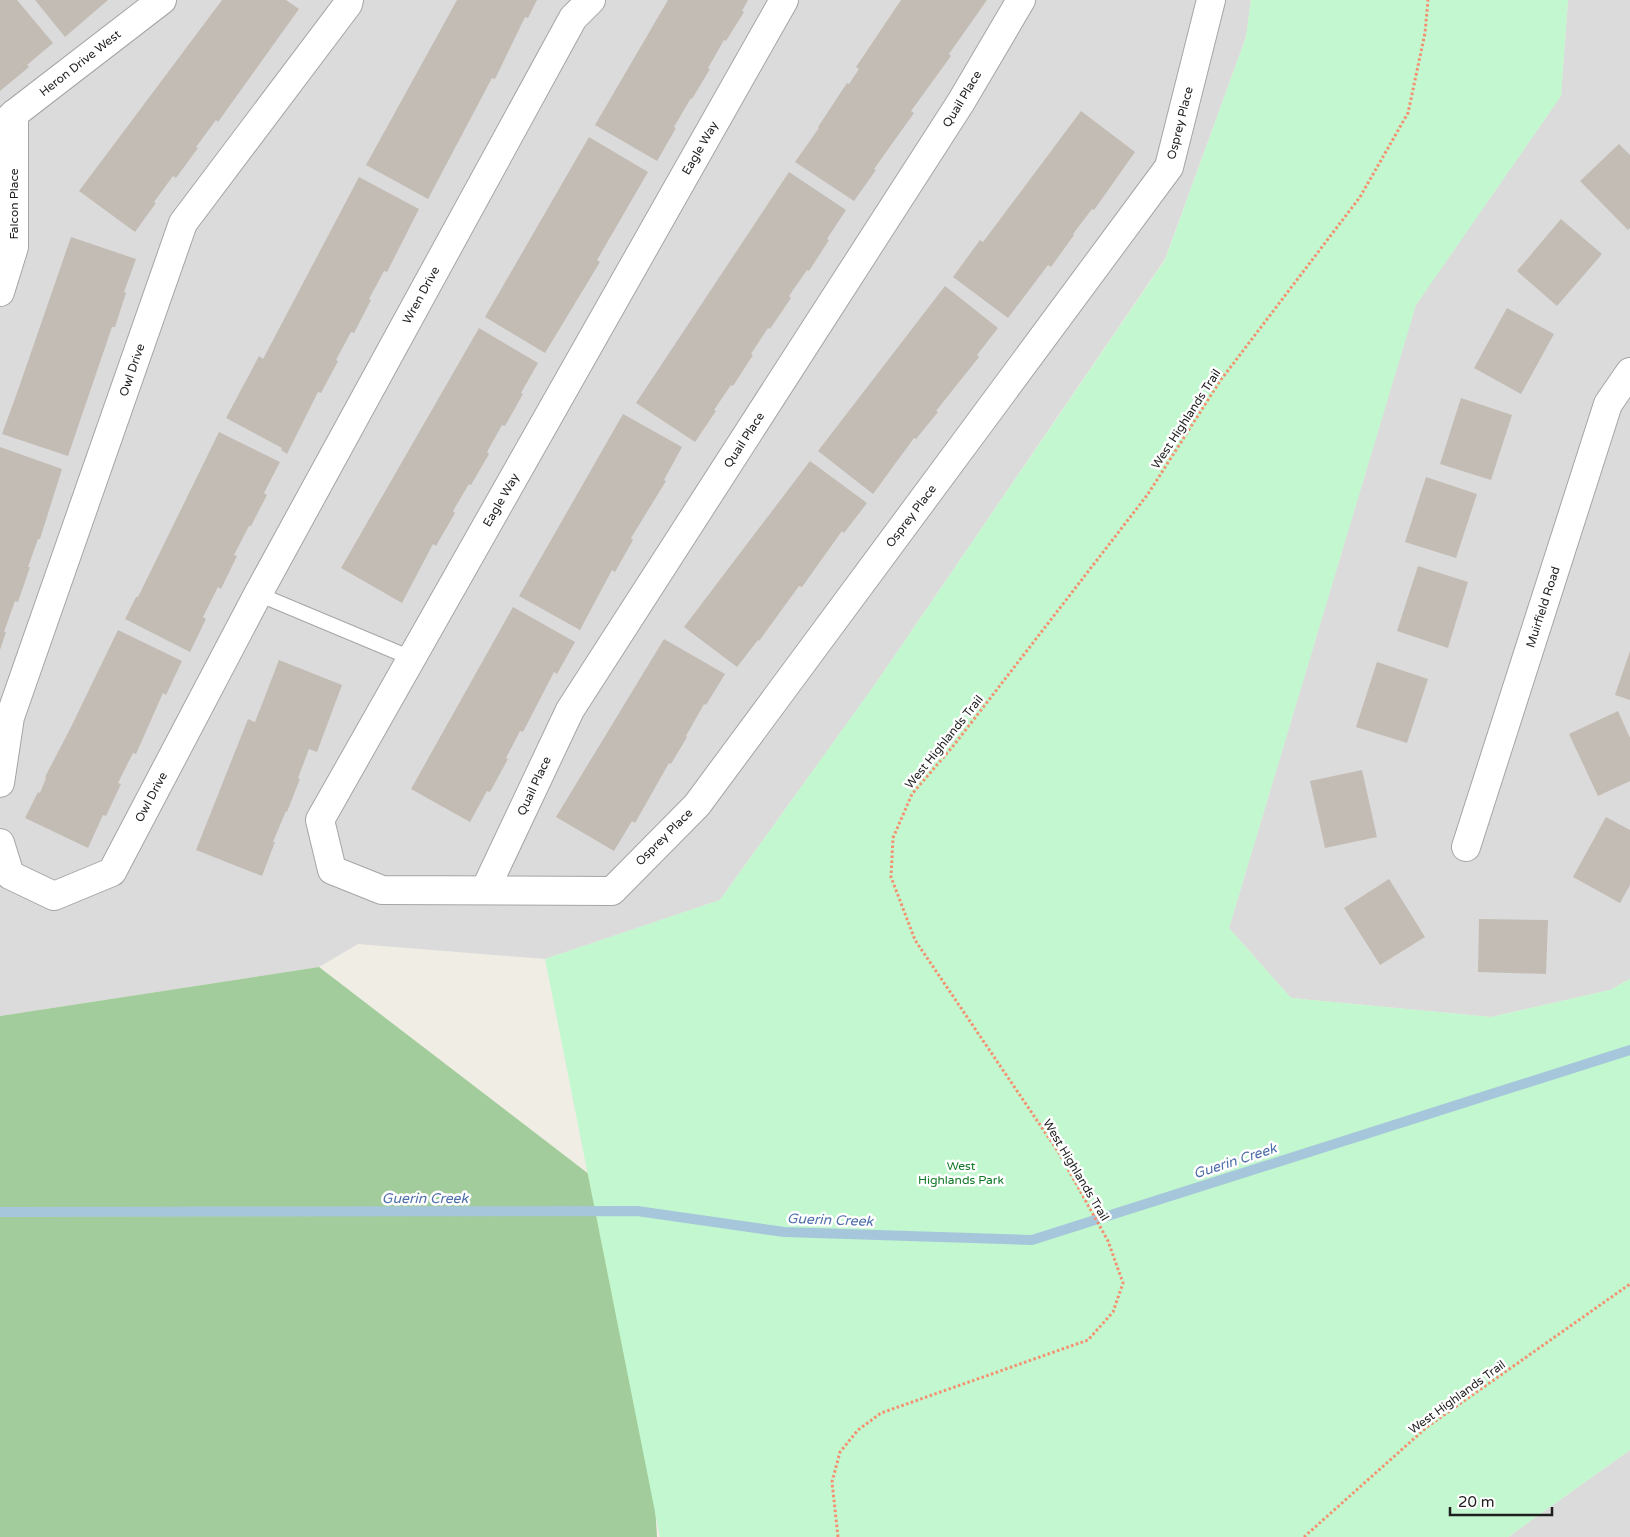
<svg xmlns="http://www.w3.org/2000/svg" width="1630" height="1537" viewBox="0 0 1630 1537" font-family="'Varela Round',sans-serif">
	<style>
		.residential { fill: #dcdbdb }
		.forest { fill: #a2cc9b }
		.park { fill: #c3f7cf }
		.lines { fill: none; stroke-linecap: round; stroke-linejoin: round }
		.stream { stroke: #a6c7db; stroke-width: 10 }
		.building { fill: #c3bcb4 }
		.service-casing { stroke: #a5a5a5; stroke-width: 16 }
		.minor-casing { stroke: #a5a5a5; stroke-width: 30 }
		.path { stroke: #f49070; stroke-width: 3; stroke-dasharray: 2.5 2.5; stroke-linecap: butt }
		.service { stroke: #fff; stroke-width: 14 }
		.minor { stroke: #fff; stroke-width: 28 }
		.labels { text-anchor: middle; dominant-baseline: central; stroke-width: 5; stroke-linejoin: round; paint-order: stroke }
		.street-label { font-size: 12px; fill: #1e1e1e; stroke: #fff }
		.park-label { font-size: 12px; fill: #107827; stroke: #fff }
		.water-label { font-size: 14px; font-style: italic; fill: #4e6faa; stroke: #fff }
	</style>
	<rect width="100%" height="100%" fill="#efede4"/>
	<g class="residential">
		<path d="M0,0H1251L1246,37L1165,259L878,680L720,900L545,959L358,944L319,967L0,1016Z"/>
		<path d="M1568,0H1630V979L1610,990L1491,1017L1291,998L1229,928L1416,304L1561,96Z"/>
		<path d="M1630,1450V1537H1508Z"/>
	</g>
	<path class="forest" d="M319,967L637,1211L657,1537H0V1016Z"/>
	<path class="park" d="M1251,0H1568L1561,96L1416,305L1229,928L1291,998L1491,1017L1610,990L1630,979V1450L1508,1537H660L545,959L720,900L878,680L1165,260L1246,37Z"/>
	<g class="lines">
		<path class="stream" d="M0,1212L637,1211L784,1232L1032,1240L1630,1050"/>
	</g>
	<g class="building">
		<path d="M0,0H17L53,43L27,65L29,67L0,91Z"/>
		<path d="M35,0H108L65,37Z"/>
		<path d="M222,0H286L299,9L218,122L216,120L196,147L198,148L176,178L173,176L154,202L156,203L135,232L79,191Z"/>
		<path d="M457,0H537L528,18L525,17L495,79L492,78L428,199L366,165Z"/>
		<path d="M668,0H748L742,11L744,12L726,41L724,40L708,68L710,69L692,99L691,98L674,127L676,128L657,161L595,125Z"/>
		<path d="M901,0H987L949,54L951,56L911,111L914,113L874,169L876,170L854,201L795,162L819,128L818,127L847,83L849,84L859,69L856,67Z"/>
		<path d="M1081,111L1135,152L1094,210L1092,209L1073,234L1074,235L1051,267L1048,265L1008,318L953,277L980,240L983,242Z"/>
		<path d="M589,137L648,172L597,260L600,262L545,353L485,317Z"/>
		<path d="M1619,144L1630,155V228L1628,230L1580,181Z"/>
		<path d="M789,172L846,210L827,239L829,240L809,271L807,270L789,296L791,298L770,329L768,328L751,354L753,355L733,386L731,385L714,410L716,411L695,442L636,403Z"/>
		<path d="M359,177L419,209L387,272L384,271L369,299L371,300L354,333L351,332L336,360L338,361L321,393L318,392L287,454L281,450L282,448L226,418L259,356L263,359Z"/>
		<path d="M1561,219L1602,254L1557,306L1517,271Z"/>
		<path d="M71,237L136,259L124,292L126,293L115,327H112L68,456L2,434L17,393Z"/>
		<path d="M945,286L998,328L977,355L979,357L936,411L938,412L916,439L914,438L873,494L818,451Z"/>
		<path d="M1507,308L1554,334L1521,394L1474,368Z"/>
		<path d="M479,328L538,363L521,393L523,394L505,426L502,425L487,452L489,454L471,485L469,484L453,511L455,513L436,546L433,544L402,603L341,568Z"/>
		<path d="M1461,398L1512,415L1491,480L1440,464Z"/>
		<path d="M623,414L682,447L664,480L666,481L631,538L633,540L615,572L612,570L580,630L519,596Z"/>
		<path d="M219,432L280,462L264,493L267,495L251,526H249L234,555L237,556L221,589L218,587L203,617L206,619L190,652L125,619L136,597H138Z"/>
		<path d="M0,447L62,469L40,539H38L28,567H30L18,602L15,601L4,632H6L0,650Z"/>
		<path d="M810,461L867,503L844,533L842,531L802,587L799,586L759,641L758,640L737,667L684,627Z"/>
		<path d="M1426,477L1477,494L1456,558L1405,542Z"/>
		<path d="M1418,566L1468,582L1448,648L1397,631Z"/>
		<path d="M513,607L575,642L557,674L554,672L523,732L520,731L506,758L508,759L490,792L487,791L470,822L411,789Z"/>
		<path d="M118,630L182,661L166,695L163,693L136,754L133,753L118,783L121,784L106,816L103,815L88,848L25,818L38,792L40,793L46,778L45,777L70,729Z"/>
		<path d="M664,639L725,674L706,705L704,704L686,736L687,737L671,764L669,763L635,823L632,821L614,851L556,817Z"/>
		<path d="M1630,651V700L1615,695Z"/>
		<path d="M279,660L342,685L317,752L309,749L298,778L300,779L287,812L286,811L273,842H275L262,876L196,850L248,719L255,722Z"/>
		<path d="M1377,662L1428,679L1407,743L1356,727Z"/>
		<path d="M1618,711L1630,738V781L1598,796L1569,734Z"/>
		<path d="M1362,770L1377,837L1325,848L1310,781Z"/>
		<path d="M1606,817L1630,830V885L1620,903L1573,877Z"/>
		<path d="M1389,879L1425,937L1380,965L1344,908Z"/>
		<path d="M1479,919L1548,920L1546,974L1478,972Z"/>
	</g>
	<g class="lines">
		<g class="service-casing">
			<path id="service" d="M258,594L411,658"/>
		</g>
		<g class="minor-casing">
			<g id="minor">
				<path d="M784,0L320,820L332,870L382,890L612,891L697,805L1169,167L1211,0"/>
				<path d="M0,127L14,114L162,0"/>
				<path d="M0,292L14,247V114"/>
				<path d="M0,783L10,717L183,223L348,4L349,0"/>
				<path d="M0,843L10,875L54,896L112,872L258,594L573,18L591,0"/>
				<path d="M1466,847L1608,404L1630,372"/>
				<path d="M485,890L570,710L961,102L1021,0"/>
			</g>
		</g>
		<g class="path">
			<path d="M838,1537L832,1482L840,1452L858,1430L881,1413L1088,1340L1113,1312L1123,1283L1108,1241L1059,1153L915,940L891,877L893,838L912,794L954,745L1148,494L1220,381L1360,197L1408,113L1425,33L1428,0"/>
			<path d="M1304,1537L1427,1427L1630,1284"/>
		</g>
		<use href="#service" class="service"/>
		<use href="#minor" class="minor"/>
	</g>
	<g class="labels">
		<g class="street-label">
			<text transform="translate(80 63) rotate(-38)">Heron Drive West</text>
			<text transform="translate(962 99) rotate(-59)">Quail Place</text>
			<text transform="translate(1180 123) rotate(-76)">Osprey Place</text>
			<text transform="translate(700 148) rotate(-60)">Eagle Way</text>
			<text transform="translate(14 204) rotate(-90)">Falcon Place</text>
			<text transform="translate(421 295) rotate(-61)">Wren Drive</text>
			<text transform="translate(132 370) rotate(-71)">Owl Drive</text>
			<text transform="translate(1186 419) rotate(-57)">West Highlands Trail</text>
			<text transform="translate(744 440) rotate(-57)">Quail Place</text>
			<text transform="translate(501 500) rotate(-60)">Eagle Way</text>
			<text transform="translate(911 516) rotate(-53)">Osprey Place</text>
			<text transform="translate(1543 607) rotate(-72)">Muirfield Road</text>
			<text transform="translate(944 742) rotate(-51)">West Highlands Trail</text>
			<text transform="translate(534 786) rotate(-65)">Quail Place</text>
			<text transform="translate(151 797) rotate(-62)">Owl Drive</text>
			<text transform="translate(664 837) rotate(-45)">Osprey Place</text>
			<text transform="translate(1076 1170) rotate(59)">West Highlands Trail</text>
			<text transform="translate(1457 1397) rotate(-36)">West Highlands Trail</text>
		</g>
		<g class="park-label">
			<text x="961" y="1166">West<tspan x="961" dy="14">Highlands Park</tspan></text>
		</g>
		<g class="water-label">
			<text transform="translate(1235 1161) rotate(-18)">Guerin Creek</text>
			<text x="425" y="1198">Guerin Creek</text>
			<text transform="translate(830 1220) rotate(2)">Guerin Creek</text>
		</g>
	</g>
	<path d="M1450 1507v8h102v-8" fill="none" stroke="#1e1e1e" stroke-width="2.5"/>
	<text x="1458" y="1507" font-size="15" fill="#1e1e1e" stroke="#ffffff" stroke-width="4" paint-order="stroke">20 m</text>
</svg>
